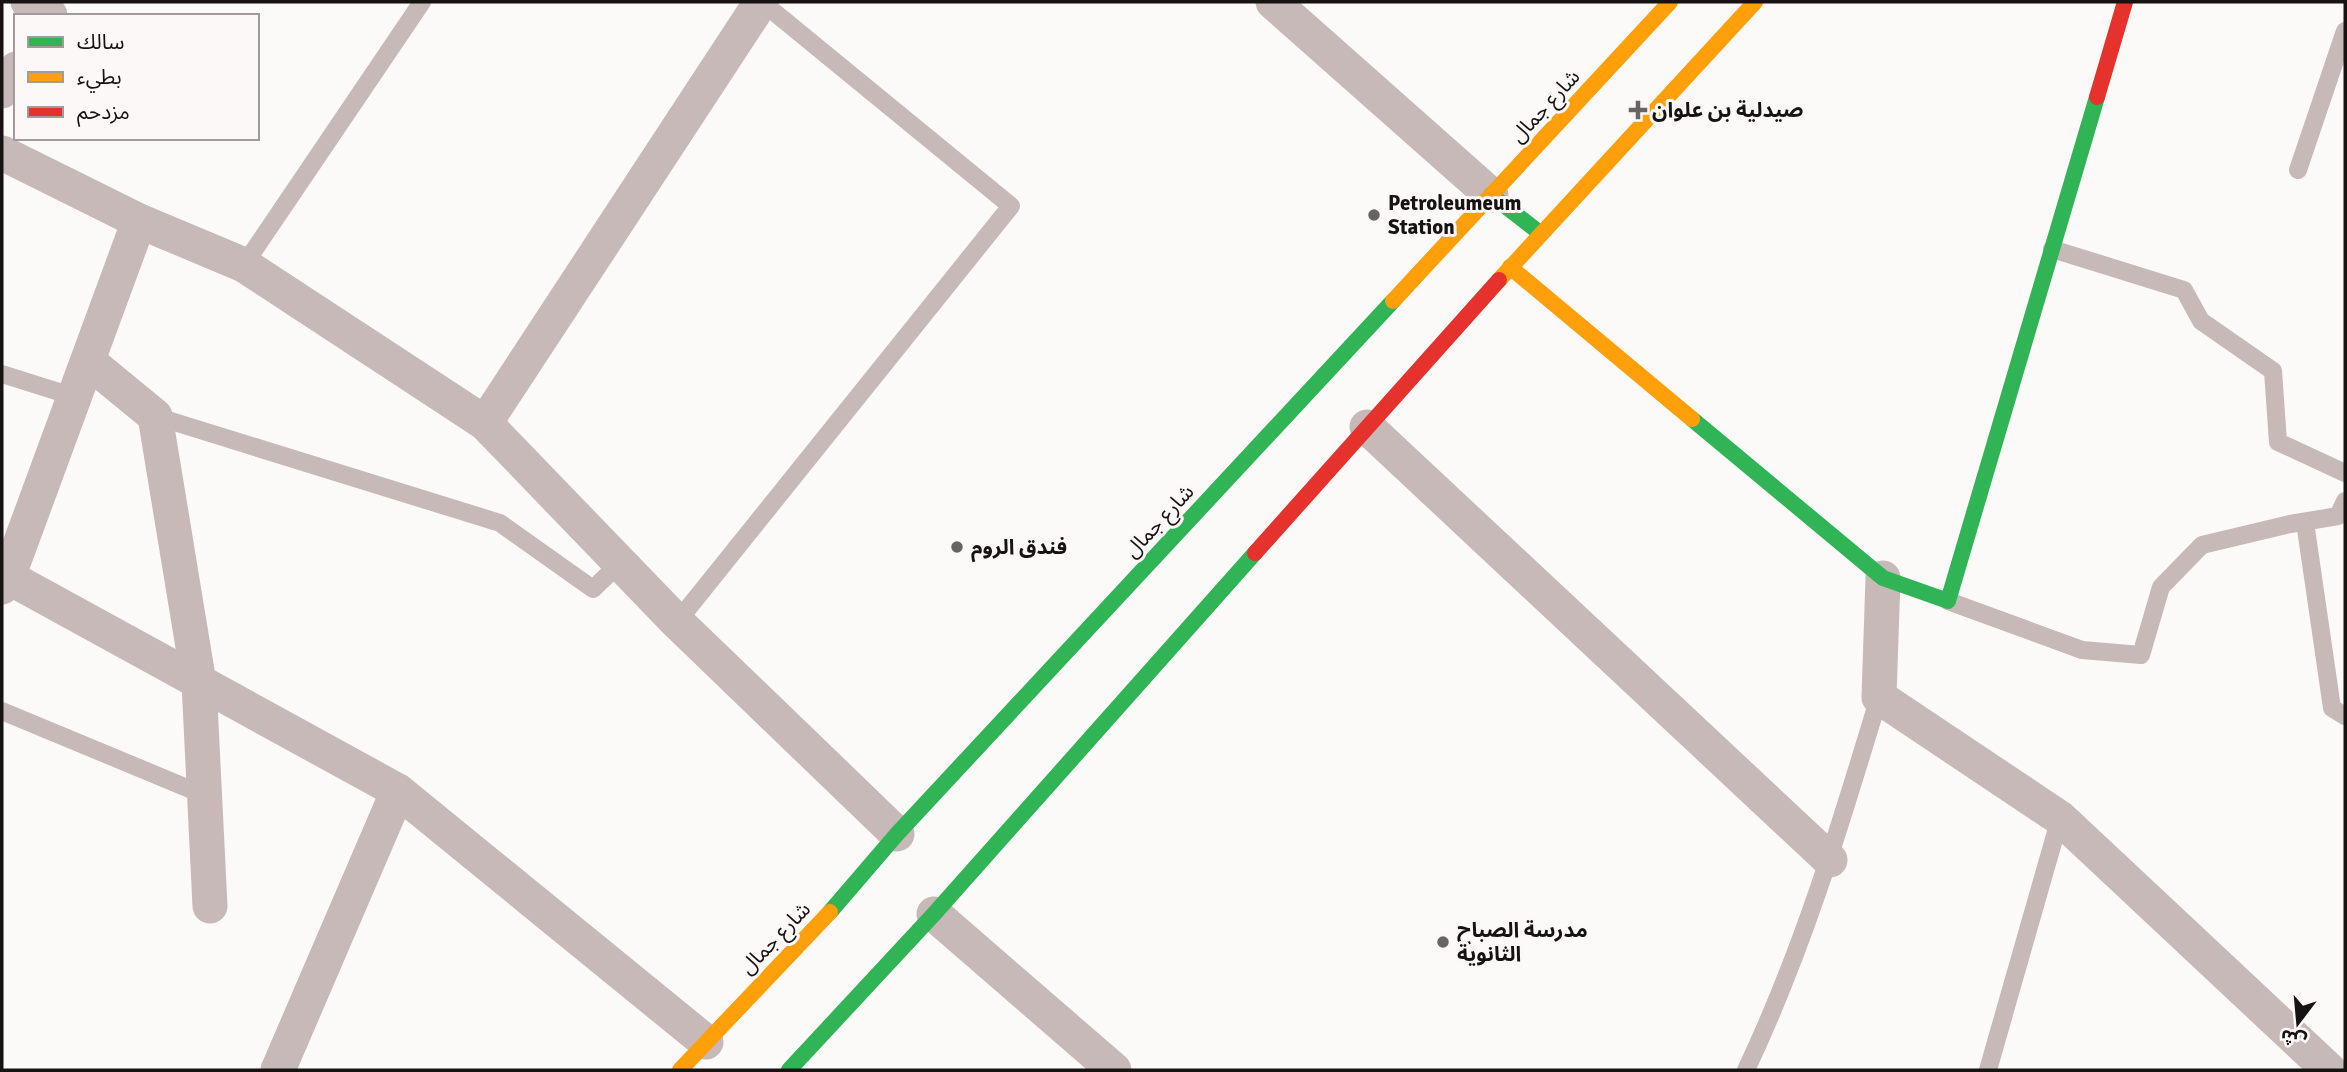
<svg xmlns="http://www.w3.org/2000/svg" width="2347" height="1072" viewBox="0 0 2347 1072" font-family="Signika,'Noto Sans Arabic',sans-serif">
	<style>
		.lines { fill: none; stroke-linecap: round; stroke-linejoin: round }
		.lane { stroke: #c6b9b8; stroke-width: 18 }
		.street { stroke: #c6b9b8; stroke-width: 35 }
		.fast { stroke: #30b455; stroke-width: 16 }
		.slow { stroke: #ff9f0a; stroke-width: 16 }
		.jam { stroke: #e5322d; stroke-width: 16 }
		.poi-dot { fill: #676464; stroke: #fdf8f8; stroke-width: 2.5 }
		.labels { text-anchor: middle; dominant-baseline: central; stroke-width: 6; stroke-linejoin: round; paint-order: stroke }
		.street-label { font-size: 21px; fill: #171313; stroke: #fdf8f8 }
		.poi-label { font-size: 21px; font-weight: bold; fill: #171313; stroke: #fdf8f8; text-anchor: start }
	</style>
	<rect width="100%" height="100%" fill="#fcf9f9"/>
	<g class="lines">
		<g class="lane">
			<path d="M2298,170L2345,31"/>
			<path d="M2052,249L2184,290L2201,321L2273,371L2278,442L2345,473"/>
			<path d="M244,265L422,2"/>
			<path d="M2,374L75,397"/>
			<path d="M155,416L500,523L593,589L620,563"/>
			<path d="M2305,522L2332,708L2345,716"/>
			<path d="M1948,601L2082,650L2141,655L2161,587L2202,545L2290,524L2338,516L2345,501"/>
			<path d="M677,622L1011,206L762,2"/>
			<path d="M2,711L204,795"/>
			<path d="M1746,1070C1803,950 1841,823 1879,697"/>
			<path d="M1988,1070L2060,818"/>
		</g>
		<g class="street">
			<path d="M28,2L50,15L40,2"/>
			<path d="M1273,2L1491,195"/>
			<path d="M2,91L16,69"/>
			<path d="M2,153L139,221L244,265L485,423L677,622L897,834"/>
			<path d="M88,361L155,416L199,683L210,906"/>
			<path d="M485,423L761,2"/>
			<path d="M1367,427L1830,860"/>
			<path d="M8,577L398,791L706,1042"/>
			<path d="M1883,578L1879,697L2060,818L2329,1070"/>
			<path d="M2,587L8,577L139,221"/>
			<path d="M934,914L1114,1070"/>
			<path d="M278,1070L398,791"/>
		</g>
		<g class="fast">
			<path d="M1491,195L1540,233"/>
			<path d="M1692,419L1883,578L1948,601L2097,97"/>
			<path d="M830,912L897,834L1393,301"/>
			<path d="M789,1070L934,914L1255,553"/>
		</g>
		<g class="slow">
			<path d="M1510,267L1692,419"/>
			<path d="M1499,280L1755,2"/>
			<path d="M1393,301L1670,2"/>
			<path d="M680,1070L830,912"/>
		</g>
		<g class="jam">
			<path d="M2097,97L2125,2"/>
			<path d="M1255,553L1499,280"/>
		</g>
	</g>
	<g class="poi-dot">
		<path d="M1634.5 99.5h7v7h7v7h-7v7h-7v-7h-7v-7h7z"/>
		<circle cx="1374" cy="215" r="7"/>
		<circle cx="957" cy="547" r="7"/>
		<circle cx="1443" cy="942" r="7"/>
	</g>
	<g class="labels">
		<g class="street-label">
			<text transform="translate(1545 106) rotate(-47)">شارع جمال</text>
			<text transform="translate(1159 521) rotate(-47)">شارع جمال</text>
			<text transform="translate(775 938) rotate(-46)">شارع جمال</text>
		</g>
		<g class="poi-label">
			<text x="1652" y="110">صيدلية بن علوان</text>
			<text x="1388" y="203">Petroleumeum<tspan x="1388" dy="24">Station</tspan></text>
			<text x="971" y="547">فندق الروم</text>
			<text x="1457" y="930">مدرسة الصباح<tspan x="1457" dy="24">الثانوية</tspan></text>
		</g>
	</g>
	<rect width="2347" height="1072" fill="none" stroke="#171313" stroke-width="7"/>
	<rect x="14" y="14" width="245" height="126" fill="#fdf8f8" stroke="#a19c9c" stroke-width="2"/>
	<rect x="28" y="37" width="35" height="10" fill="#30b455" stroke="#a19c9c" stroke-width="2"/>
	<text x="77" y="49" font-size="21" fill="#171313">سالك</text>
	<rect x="28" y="72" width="35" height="10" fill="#ff9f0a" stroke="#a19c9c" stroke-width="2"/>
	<text x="77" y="84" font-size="21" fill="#171313">بطيء</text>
	<rect x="28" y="107" width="35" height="10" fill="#e5322d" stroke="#a19c9c" stroke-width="2"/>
	<text x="77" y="119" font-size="21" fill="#171313">مزدحم</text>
	<g transform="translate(2298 1023) rotate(196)" stroke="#fdf8f8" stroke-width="5" paint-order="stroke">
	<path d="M0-5L12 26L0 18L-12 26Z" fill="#171313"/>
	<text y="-10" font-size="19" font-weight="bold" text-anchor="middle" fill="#171313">ش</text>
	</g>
</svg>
